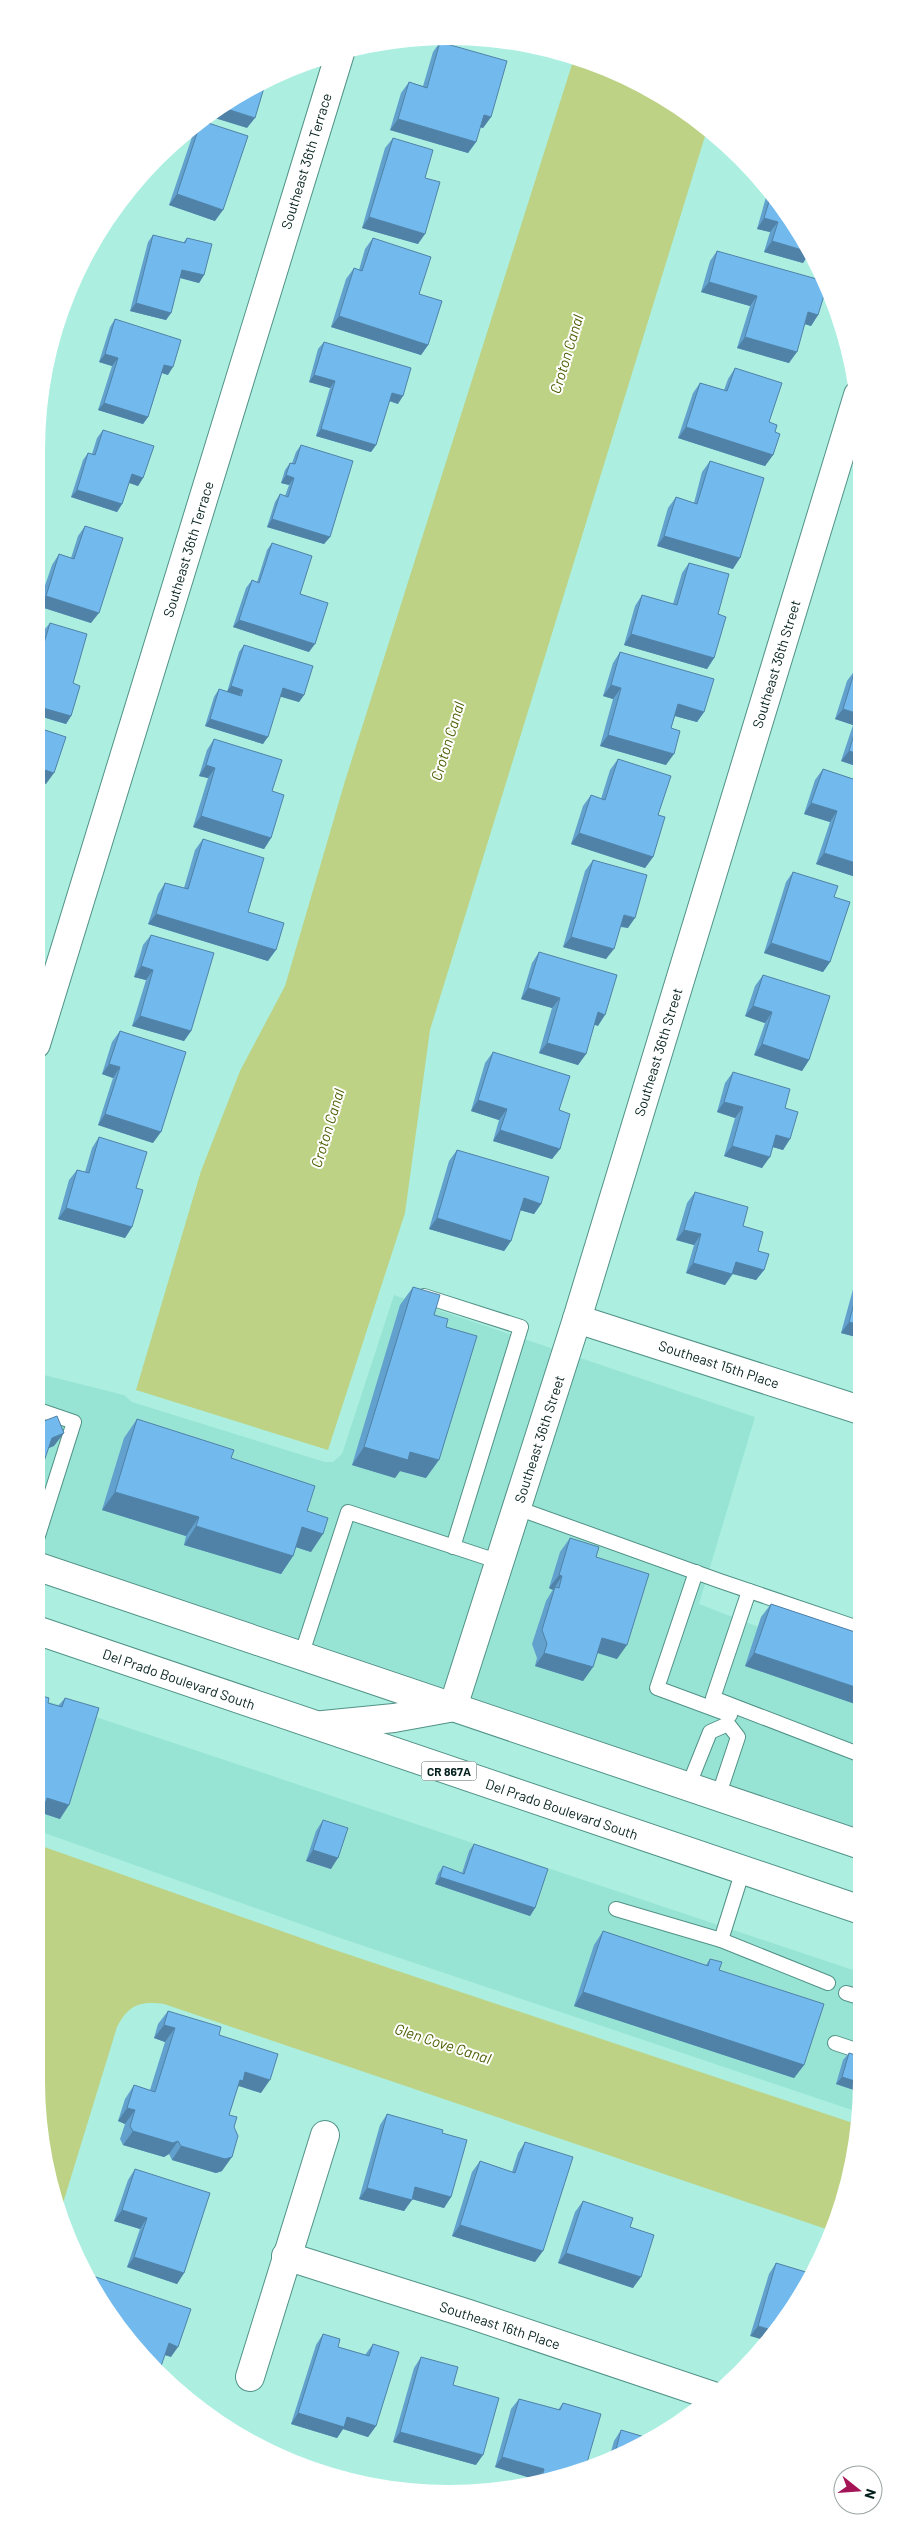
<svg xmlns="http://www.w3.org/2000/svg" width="898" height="2530" viewBox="0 0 898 2530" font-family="Barlow,sans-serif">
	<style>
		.built { fill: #97e4d5 }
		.water { fill: #bdd284 }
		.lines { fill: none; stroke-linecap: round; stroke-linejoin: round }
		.lane-casing { stroke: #519287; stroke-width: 16 }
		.street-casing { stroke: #519287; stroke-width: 30 }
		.primary-casing { stroke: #519287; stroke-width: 30 }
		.lane { stroke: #fff; stroke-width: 14 }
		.street { stroke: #fff; stroke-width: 28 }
		.primary { stroke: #fff; stroke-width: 28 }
		.wall { fill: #62a0cd }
		.shaded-wall { fill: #5082a7 }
		.building { fill: #72baee; stroke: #5082a7 }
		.labels { text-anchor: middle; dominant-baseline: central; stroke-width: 4; stroke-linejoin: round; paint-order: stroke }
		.shield { fill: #fff; stroke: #506461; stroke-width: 1 }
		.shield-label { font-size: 12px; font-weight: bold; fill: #05211d }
		.street-label { font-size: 14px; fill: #05211d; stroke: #fff }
		.water-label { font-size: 15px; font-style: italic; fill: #4f6005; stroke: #fff }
	</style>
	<rect width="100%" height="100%" fill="#acefe1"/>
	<g class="built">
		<path d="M394,1295L755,1417L699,1604L861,1666V1829L36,1550V1373L124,1395L132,1402L325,1462H333L342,1454Z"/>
		<path d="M36,1697L862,1973V2081L858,2112L337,1937L36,1830Z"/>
	</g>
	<g class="water">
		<path d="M574,58L656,92L706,133L430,1030L405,1213L328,1450L136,1390L201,1171L240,1071L285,986L345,781Z"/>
		<path d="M36,1844L332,1949L856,2124L848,2188L829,2230L164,2004C139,2001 129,2005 117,2027L60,2213L44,2161L36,2081Z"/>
	</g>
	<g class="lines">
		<g class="lane-casing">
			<g id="lane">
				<path d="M424,1296L521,1327L453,1547"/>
				<path d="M36,1409L74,1422L36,1542"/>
				<path d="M517,1508L720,1581L861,1629"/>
				<path d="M696,1572L657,1688L730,1715"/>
				<path d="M749,1591L713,1698L861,1755"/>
				<path d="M301,1656L348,1512L500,1562"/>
				<path d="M688,1787L710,1732L728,1724L738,1737L718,1797"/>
				<path d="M616,1909L721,1940L743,1870"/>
				<path d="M721,1940L828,1983"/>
				<path d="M846,1993L862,1998"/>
				<path d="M835,2043L862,2052"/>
			</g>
		</g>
		<g class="street-casing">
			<g id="street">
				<path d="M36,1044L340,53"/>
				<path d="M577,1319L860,1410"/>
				<path d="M453,1707L577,1319L858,395"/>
				<path d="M286,2256L469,2314L713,2396"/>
				<path d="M250,2377L325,2135"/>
			</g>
		</g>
		<g class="primary-casing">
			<g id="primary">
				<path d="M36,1566L861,1845"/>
				<path d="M36,1630L861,1910"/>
				<path d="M323,1725L394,1718L449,1708"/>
			</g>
		</g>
		<use href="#lane" class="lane"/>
		<use href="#street" class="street"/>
		<use href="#primary" class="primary"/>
	</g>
	<g class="wall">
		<path d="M440,42L491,117L483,128L480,127L476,142L468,153L390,130L401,93L409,82L423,86L433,52Z"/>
		<path d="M201,121L215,221L169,205L194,131Z"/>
		<path d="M393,138L425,178L418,244L362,228L385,148Z"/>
		<path d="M768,190L810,252L803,263L764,252L770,232L757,229Z"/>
		<path d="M153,235L183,243L187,238L204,275L199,283L180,278L171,313L166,320L130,311L148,242Z"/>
		<path d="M373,238L419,294L428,345L421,355L331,327L346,279L354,268L359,270L365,249Z"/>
		<path d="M717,251L818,315L811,326L805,324L789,363L737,348L750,306L701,292L710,261Z"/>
		<path d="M115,319L168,375L162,373L148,417L143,424L98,410L112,366L99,362L110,327Z"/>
		<path d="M324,342L398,404L389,401L376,445L371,452L316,436L330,388L309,382L318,349Z"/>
		<path d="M735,368L769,422L775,432L773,455L765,466L678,438L693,393L700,383L724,390L728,379Z"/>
		<path d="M103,430L143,478L138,486L129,482L122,504L117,512L71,497L83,460L88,453L92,454L97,438Z"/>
		<path d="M301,445L330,537L324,544L267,527L275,502L280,494L285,496L289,485L281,483L285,470L290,463H292L296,452Z"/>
		<path d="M710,461L733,569L657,546L668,508L676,497L694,503L702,472Z"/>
		<path d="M85,526L91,623L38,606L52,565L59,554L71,558L78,536Z"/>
		<path d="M272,543L309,652L233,627L246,588L252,580L257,582L267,550Z"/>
		<path d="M689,563L714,658L707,669L624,645L635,606L642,595L673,604L682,573Z"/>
		<path d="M50,623L73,683L71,716L66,724L36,715V659L44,630Z"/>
		<path d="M244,645L304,695L299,702L280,696L263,744L205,726L214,697L219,689L227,692L239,652Z"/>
		<path d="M620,652L704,712L697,722L675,716L671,728L666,765L600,746L613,699L603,696L613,663Z"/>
		<path d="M855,670L859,671V767L841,761L853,725L835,719L847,681Z"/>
		<path d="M214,739L272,791L271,838L264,849L193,827L208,778L199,776L207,750Z"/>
		<path d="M618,759L658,815L653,857L645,868L571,844L583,806L591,795L601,799L610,770Z"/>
		<path d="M823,769L859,781V878L816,864L830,822L804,814L815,780Z"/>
		<path d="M203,839L248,912L268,961L148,924L158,894L165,883L184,888L195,850Z"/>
		<path d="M593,860L628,928L620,927L606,959L563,947L585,871Z"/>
		<path d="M793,872L834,897L830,962L823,972L764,953L786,882Z"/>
		<path d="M151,935L191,1031L184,1041L132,1026L146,980L134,977L143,945Z"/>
		<path d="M539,952L598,1026L594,1024L586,1054L578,1065L539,1053L552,1008L521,999L532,963Z"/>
		<path d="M763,975L809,1060L802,1071L754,1055L765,1023L745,1016L755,986Z"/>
		<path d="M120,1031L153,1143L98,1125L113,1078L102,1074L112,1042Z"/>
		<path d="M493,1052L560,1149L552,1159L493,1141L499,1120L471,1111L485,1063Z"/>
		<path d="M733,1072L785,1108L790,1139L783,1150L773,1147L762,1168L724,1156L735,1118L717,1112L725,1083Z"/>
		<path d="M99,1137L136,1188L132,1227L125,1238L58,1219L69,1180L77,1170L85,1172L92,1148Z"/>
		<path d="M457,1150L541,1204L534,1214L520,1210L511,1241L504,1251L429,1229L449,1161Z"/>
		<path d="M695,1192L743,1226L758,1251L764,1270L756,1280L733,1274L725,1285L686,1273L694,1245L676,1240L687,1203Z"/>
		<path d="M860,1264V1338L841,1333Z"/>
		<path d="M413,1287L434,1315L446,1327L426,1478L400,1471L395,1478L352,1465L400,1305Z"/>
		<path d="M137,1419L231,1458L307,1511L311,1552L296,1547L293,1556L281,1574L184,1545L186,1536L102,1510L124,1438Z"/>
		<path d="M570,1538L596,1557L617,1659L597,1653L593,1667L583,1681L535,1666L537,1658L532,1644L546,1601L552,1591L553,1590L549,1588L560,1552Z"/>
		<path d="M771,1604L861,1634V1706L745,1666L761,1617Z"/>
		<path d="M36,1694L48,1703L58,1706L65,1698L60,1819L42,1813L36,1821Z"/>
		<path d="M323,1820L331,1869L306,1861L316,1831Z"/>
		<path d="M474,1844L535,1908L530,1916L435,1884L438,1874L443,1866L462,1873L469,1851Z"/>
		<path d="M603,1931L706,1965L710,1959L804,2065L794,2078L574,2006L594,1945Z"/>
		<path d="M168,2011L219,2035L261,2093L239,2086L237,2088L229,2115L222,2171L216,2173L172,2160L169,2154L164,2157L123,2145L120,2139L125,2124L118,2121L125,2099L134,2085L150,2090L165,2042L154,2038L158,2024Z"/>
		<path d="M849,2053L862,2081L860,2092L836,2084L843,2060Z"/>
		<path d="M387,2114L442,2133L451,2197L444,2208L412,2199L404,2211L359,2199L380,2125Z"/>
		<path d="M525,2142L535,2262L452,2236L472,2172L480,2161L512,2172L518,2153Z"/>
		<path d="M135,2169L184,2273L177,2284L127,2267L140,2229L114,2221L128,2180Z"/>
		<path d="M583,2201L630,2227L633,2288L558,2263L575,2212Z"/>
		<path d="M776,2263L809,2273L750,2336L769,2274Z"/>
		<path d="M323,2334L338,2347L365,2355L373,2344L376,2426L368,2437L343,2429L337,2438L291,2424L316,2345Z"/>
		<path d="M421,2357L453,2385L476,2465L393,2442L414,2368Z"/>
		<path d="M519,2399L558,2410L563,2403L556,2480L536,2483L537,2480L495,2467L511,2409Z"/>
		<path d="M621,2430L648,2438L610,2455L614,2441Z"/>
	</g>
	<g class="shaded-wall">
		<path d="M475,37L470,44L449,38Z"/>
		<path d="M221,107L255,118L247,128L208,116Z"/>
		<path d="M484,115L491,117L483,128L477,126Z"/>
		<path d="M398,119L476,142L468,153L390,130Z"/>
		<path d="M177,194L223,210L215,221L169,205Z"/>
		<path d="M369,217L425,234L418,244L362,228Z"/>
		<path d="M764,218L778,222L770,232L757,229Z"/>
		<path d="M772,241L809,252H810L803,263L764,252Z"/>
		<path d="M182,270L204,275L199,283L177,277Z"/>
		<path d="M709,282L757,296L750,306L701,292Z"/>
		<path d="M136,303L171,313L166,320L130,311Z"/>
		<path d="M808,312L818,315L811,326L801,323Z"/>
		<path d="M339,316L428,345L421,355L331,327Z"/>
		<path d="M745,337L797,352L789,363L737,348Z"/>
		<path d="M105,354L118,358L112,366L99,362Z"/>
		<path d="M164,365L173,367L168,375L159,372Z"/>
		<path d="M314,375L335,381L330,388L309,382Z"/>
		<path d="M392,393L403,396L398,404L387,400Z"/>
		<path d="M104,403L148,417L143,424L98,410Z"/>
		<path d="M686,427L773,455L765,466L678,438Z"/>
		<path d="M321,429L376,445L371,452L316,436Z"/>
		<path d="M132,474L143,478L138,486L126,482Z"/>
		<path d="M286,475L294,478L289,485L281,483Z"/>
		<path d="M77,490L122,504L117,512L71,497Z"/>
		<path d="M272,519L330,537L324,544L267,527Z"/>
		<path d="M664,536L740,558L733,569L657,546Z"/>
		<path d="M46,596L99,613L91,623L38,606Z"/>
		<path d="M239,620L315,644L309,652L233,627Z"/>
		<path d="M631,634L714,658L707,669L624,645Z"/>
		<path d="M611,685L621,688L613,699L603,696Z"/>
		<path d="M231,686L243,690L238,697L226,693Z"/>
		<path d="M283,688L304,695L299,702L278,696Z"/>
		<path d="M678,704L704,712L697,722L671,715Z"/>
		<path d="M36,706L71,716L66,724L36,715Z"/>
		<path d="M843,709L859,714V716L853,725L835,719Z"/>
		<path d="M210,719L268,737L263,744L205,726Z"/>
		<path d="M608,735L674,754L666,765L600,746Z"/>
		<path d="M849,751L859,754V767L841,761Z"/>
		<path d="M206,765L215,768L208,778L199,776Z"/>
		<path d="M42,769L54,773L46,784L36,781Z"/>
		<path d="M811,803L837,811L830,822L804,814Z"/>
		<path d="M201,816L271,838L264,849L193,827Z"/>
		<path d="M579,833L653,857L645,868L571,844Z"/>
		<path d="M824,853L859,864V878L816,864Z"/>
		<path d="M156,914L276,950L268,961L148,924Z"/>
		<path d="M624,915L635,918L628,928L616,925Z"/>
		<path d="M571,937L614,949L606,959L563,947Z"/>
		<path d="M771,943L830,962L823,972L764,953Z"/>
		<path d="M141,966L153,970L146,980L134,977Z"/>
		<path d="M528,988L560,998L552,1008L521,999Z"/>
		<path d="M753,1006L772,1012L765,1023L745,1016Z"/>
		<path d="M598,1012L605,1015L598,1026L590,1023Z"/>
		<path d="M140,1016L191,1031L184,1041L132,1026Z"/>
		<path d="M547,1043L586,1054L578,1065L539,1053Z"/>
		<path d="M762,1044L809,1060L802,1071L754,1055Z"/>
		<path d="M109,1064L120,1067L113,1078L102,1074Z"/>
		<path d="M478,1100L507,1109L499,1120L471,1111Z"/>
		<path d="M724,1102L743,1107L735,1118L717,1112Z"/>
		<path d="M105,1114L161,1132L153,1143L98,1125Z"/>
		<path d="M500,1130L560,1149L552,1159L493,1141Z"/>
		<path d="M776,1135L790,1139L783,1150L769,1146Z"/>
		<path d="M732,1146L770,1157L762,1168L724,1156Z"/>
		<path d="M524,1198L541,1204L534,1214L516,1209Z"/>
		<path d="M66,1208L132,1227L125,1238L58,1219Z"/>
		<path d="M437,1218L511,1241L504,1251L429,1229Z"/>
		<path d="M684,1230L701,1234L694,1245L676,1240Z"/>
		<path d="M736,1262L764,1270L756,1280L729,1273Z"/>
		<path d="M693,1263L732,1274L725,1285L686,1273Z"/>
		<path d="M849,1322L860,1325V1338L841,1333Z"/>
		<path d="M64,1433L54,1446L42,1451L52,1438Z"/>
		<path d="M364,1447L410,1452L439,1460L426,1478L400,1471L395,1478L352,1465Z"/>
		<path d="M36,1472L40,1473L36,1479Z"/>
		<path d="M115,1492L199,1517L186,1536L102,1510Z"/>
		<path d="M196,1526L293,1556L281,1574L184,1545Z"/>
		<path d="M302,1527L323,1534L311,1552L289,1545Z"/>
		<path d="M559,1575L562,1576L553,1590L549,1588Z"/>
		<path d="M602,1638L627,1645L617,1659L592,1651Z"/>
		<path d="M544,1653L593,1667L583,1681L535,1666Z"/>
		<path d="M754,1653L861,1689V1706L745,1666Z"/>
		<path d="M47,1798L69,1805L60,1819L42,1813L36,1821V1808Z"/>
		<path d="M313,1850L338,1858L331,1869L306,1861Z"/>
		<path d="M440,1877L535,1908L530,1916L435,1884Z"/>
		<path d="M583,1992L804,2065L794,2078L574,2006Z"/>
		<path d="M164,2025L175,2028L165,2042L154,2038Z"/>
		<path d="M245,2072L270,2080L261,2093L239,2086L233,2094H230Z"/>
		<path d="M842,2077L861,2083L860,2092L836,2084Z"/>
		<path d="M127,2108L135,2110L125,2124L118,2121Z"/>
		<path d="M133,2131L178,2141L169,2154L164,2157L123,2145Z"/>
		<path d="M181,2146L232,2157L222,2171L216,2173L172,2160Z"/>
		<path d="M415,2187L451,2197L444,2208L408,2198Z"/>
		<path d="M367,2188L412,2200L404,2211L359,2199Z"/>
		<path d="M122,2210L147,2218L140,2229L114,2221Z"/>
		<path d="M460,2225L543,2251L535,2262L452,2236Z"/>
		<path d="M566,2253L641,2277L633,2288L558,2263Z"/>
		<path d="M134,2257L184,2273L177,2284L127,2267Z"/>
		<path d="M758,2326L775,2331L767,2341L750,2336Z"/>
		<path d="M169,2343L178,2347L171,2357L161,2354Z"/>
		<path d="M298,2413L347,2417L376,2426L368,2437L343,2429L337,2438L291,2424Z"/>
		<path d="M400,2432L483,2455L476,2465L393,2442Z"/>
		<path d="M502,2457L544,2469L537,2480L495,2467Z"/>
	</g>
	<g class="building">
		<path d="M440,42L507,61L491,117L484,115L476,142L398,119L409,82L427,88Z"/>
		<path d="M266,81L255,118L221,107L242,92Z"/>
		<path d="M201,121H202L248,136L223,210L177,194Z"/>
		<path d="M393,138L433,150L425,178L440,182L425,234L369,217Z"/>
		<path d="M771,195L809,252L772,241L778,222L764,218Z"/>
		<path d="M153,235L185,243L187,238L212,244L204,275L182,270L171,313L136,303Z"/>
		<path d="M373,238L431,257L419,294L442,301L428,345L339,316L354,268L362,271Z"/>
		<path d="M717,251L824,281L826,289L818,315L808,312L797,352L745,337L757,296L709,282Z"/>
		<path d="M115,319L181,340L173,367L164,365L148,417L104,403L118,358L105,354Z"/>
		<path d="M324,342L411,368L403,396L392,393L376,445L321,429L335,381L314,375Z"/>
		<path d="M735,368L782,383L769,422L777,425L775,432L780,434L773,455L686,427L700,383L727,391Z"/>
		<path d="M103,430L154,446L143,478L132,474L122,504L77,490L88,453L95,455Z"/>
		<path d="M301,445L353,461L330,537L272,519L280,494L288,497L294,478L286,475L290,463L295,464Z"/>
		<path d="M710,461L764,478L740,558L664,536L676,497L697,504Z"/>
		<path d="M85,526L123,538L99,613L46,596L59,554L74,559Z"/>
		<path d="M272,543L312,556L300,594L328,603L315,644L239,620L252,580L259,583Z"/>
		<path d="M689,563L729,574L718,614L726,617L714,658L631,634L642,595L677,605Z"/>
		<path d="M50,623L87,634L73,683L80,686L71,716L36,706V670Z"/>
		<path d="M244,645L313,666L304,695L283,688L268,737L210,719L219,689L241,696L243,690L231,686Z"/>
		<path d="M620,652L714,679L704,712L678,704L671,728L680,731L674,754L608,735L621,688L611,685Z"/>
		<path d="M855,670L859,671V714L843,709Z"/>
		<path d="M859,718V754L849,751Z"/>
		<path d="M36,727L66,737L54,773L42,769L36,786Z"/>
		<path d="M214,739L282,760L272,791L284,795L271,838L201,816L215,768L206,765Z"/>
		<path d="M618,759L671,776L658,815L665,817L653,857L579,833L591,795L605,800Z"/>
		<path d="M823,769L859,781V864L824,853L837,811L811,803Z"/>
		<path d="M203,839L264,858L248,912L284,923L276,950L156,914L165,883L188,889Z"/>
		<path d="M593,860L647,875L635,918L624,915L614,949L571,937Z"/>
		<path d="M793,872L838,886L834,897L850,902L830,962L771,943Z"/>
		<path d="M151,935L214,953L191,1031L140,1016L153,970L141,966Z"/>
		<path d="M539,952L617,975L605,1015L598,1012L586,1054L547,1043L560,998L528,988Z"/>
		<path d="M763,975L830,996L809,1060L762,1044L772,1012L753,1006Z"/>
		<path d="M120,1031L186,1052L161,1132L105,1114L120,1067L109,1064Z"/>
		<path d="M493,1052L570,1076L559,1110L570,1114L560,1149L500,1130L507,1109L478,1100Z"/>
		<path d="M733,1072L790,1089L785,1108L798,1112L790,1139L776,1135L770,1157L732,1146L743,1107L724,1102Z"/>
		<path d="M99,1137L147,1152L136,1188L143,1190L132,1227L66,1208L77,1170L89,1173Z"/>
		<path d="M457,1150L549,1177L541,1204L524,1198L511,1241L437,1218Z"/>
		<path d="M695,1192L748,1207L743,1226L763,1232L758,1251L769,1254L764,1270L736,1262L732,1274L693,1263L701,1234L684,1230Z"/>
		<path d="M860,1280V1325L849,1322Z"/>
		<path d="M413,1287L440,1295L434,1315L448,1319L446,1327L477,1336L439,1460L410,1452L408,1460L364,1447Z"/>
		<path d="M57,1416L64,1433L52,1438L40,1473L36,1472V1419L44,1421Z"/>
		<path d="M137,1419L234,1450L231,1458L315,1486L307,1511L328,1518L323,1534L302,1527L293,1556L196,1526L199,1517L115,1492Z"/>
		<path d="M570,1538L599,1547L596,1557L649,1574L627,1645L602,1638L593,1667L544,1653L547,1644L542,1630L555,1587L559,1588L562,1576L559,1575Z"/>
		<path d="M771,1604L861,1634V1689L754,1653Z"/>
		<path d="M36,1694L49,1698L48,1703L62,1707L65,1698L99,1708L69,1805L47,1798L43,1810L36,1808Z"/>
		<path d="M323,1820L348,1828L338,1858L313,1850Z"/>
		<path d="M474,1844L548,1869L535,1908L440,1877L443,1866L464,1874Z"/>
		<path d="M603,1931L708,1966L710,1959L722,1962L719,1970L824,2004L804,2065L583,1992Z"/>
		<path d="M168,2011L221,2027L219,2035L278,2054L270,2080L245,2072L243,2081L240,2080L229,2115L237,2117L234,2127L238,2136L232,2157L225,2159L181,2146L178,2141L173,2143L133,2131L130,2126L135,2110L127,2108L134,2085L155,2092L175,2028L164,2025Z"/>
		<path d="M849,2053L862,2057L861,2083L842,2077Z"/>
		<path d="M387,2114L443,2130L442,2133L467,2140L451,2197L415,2187L412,2200L367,2188Z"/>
		<path d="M525,2142L573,2157L543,2251L460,2225L480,2161L515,2173Z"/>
		<path d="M135,2169L210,2193L184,2273L134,2257L147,2218L122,2210Z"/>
		<path d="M583,2201L633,2218L630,2227L654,2235L641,2277L566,2253Z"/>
		<path d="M776,2263L809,2273L792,2311L775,2331L758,2326Z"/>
		<path d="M90,2275L191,2309L178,2347L169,2343L159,2372L139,2353Z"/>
		<path d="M323,2334L340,2339L338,2347L369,2356L373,2344L399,2352L376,2426L347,2417L344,2427L298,2413Z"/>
		<path d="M421,2357L458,2367L453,2385L499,2398L483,2455L400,2432Z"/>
		<path d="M519,2399L560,2410L563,2403L601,2414L586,2466L556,2480L541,2482L544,2469L502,2457Z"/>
		<path d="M621,2430L648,2438L615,2453Z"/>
	</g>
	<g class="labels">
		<rect class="shield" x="421.5" y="1761.5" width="55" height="19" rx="4"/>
		<g class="shield-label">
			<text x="449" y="1771">CR 867A</text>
		</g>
		<g class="street-label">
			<text transform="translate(306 161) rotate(-73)">Southeast 36th Terrace</text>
			<text transform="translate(188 549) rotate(-73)">Southeast 36th Terrace</text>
			<text transform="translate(776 664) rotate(-73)">Southeast 36th Street</text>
			<text transform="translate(658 1052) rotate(-73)">Southeast 36th Street</text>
			<text transform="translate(719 1364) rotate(18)">Southeast 15th Place</text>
			<text transform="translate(539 1439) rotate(-72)">Southeast 36th Street</text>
			<text transform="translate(179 1679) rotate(19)">Del Prado Boulevard South</text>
			<text transform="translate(562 1809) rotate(19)">Del Prado Boulevard South</text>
			<text transform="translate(500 2325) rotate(18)">Southeast 16th Place</text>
		</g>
		<g class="water-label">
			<text transform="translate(566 354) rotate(-73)">Croton Canal</text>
			<text transform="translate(447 741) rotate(-73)">Croton Canal</text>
			<text transform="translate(327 1128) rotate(-73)">Croton Canal</text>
			<text transform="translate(443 2043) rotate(18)">Glen Cove Canal</text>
		</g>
	</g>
	<path d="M0 0H898V2530H0ZM449 45H449A404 404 0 0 1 853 449V2081A404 404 0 0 1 449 2485H449A404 404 0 0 1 45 2081V449A404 404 0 0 1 449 45Z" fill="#fff" fill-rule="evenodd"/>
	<g transform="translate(858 2490) rotate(107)"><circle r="24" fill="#ffffff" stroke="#9ba6a5"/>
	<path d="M0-4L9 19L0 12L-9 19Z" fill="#a41456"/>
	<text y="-8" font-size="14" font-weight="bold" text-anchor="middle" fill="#05211d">N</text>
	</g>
</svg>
